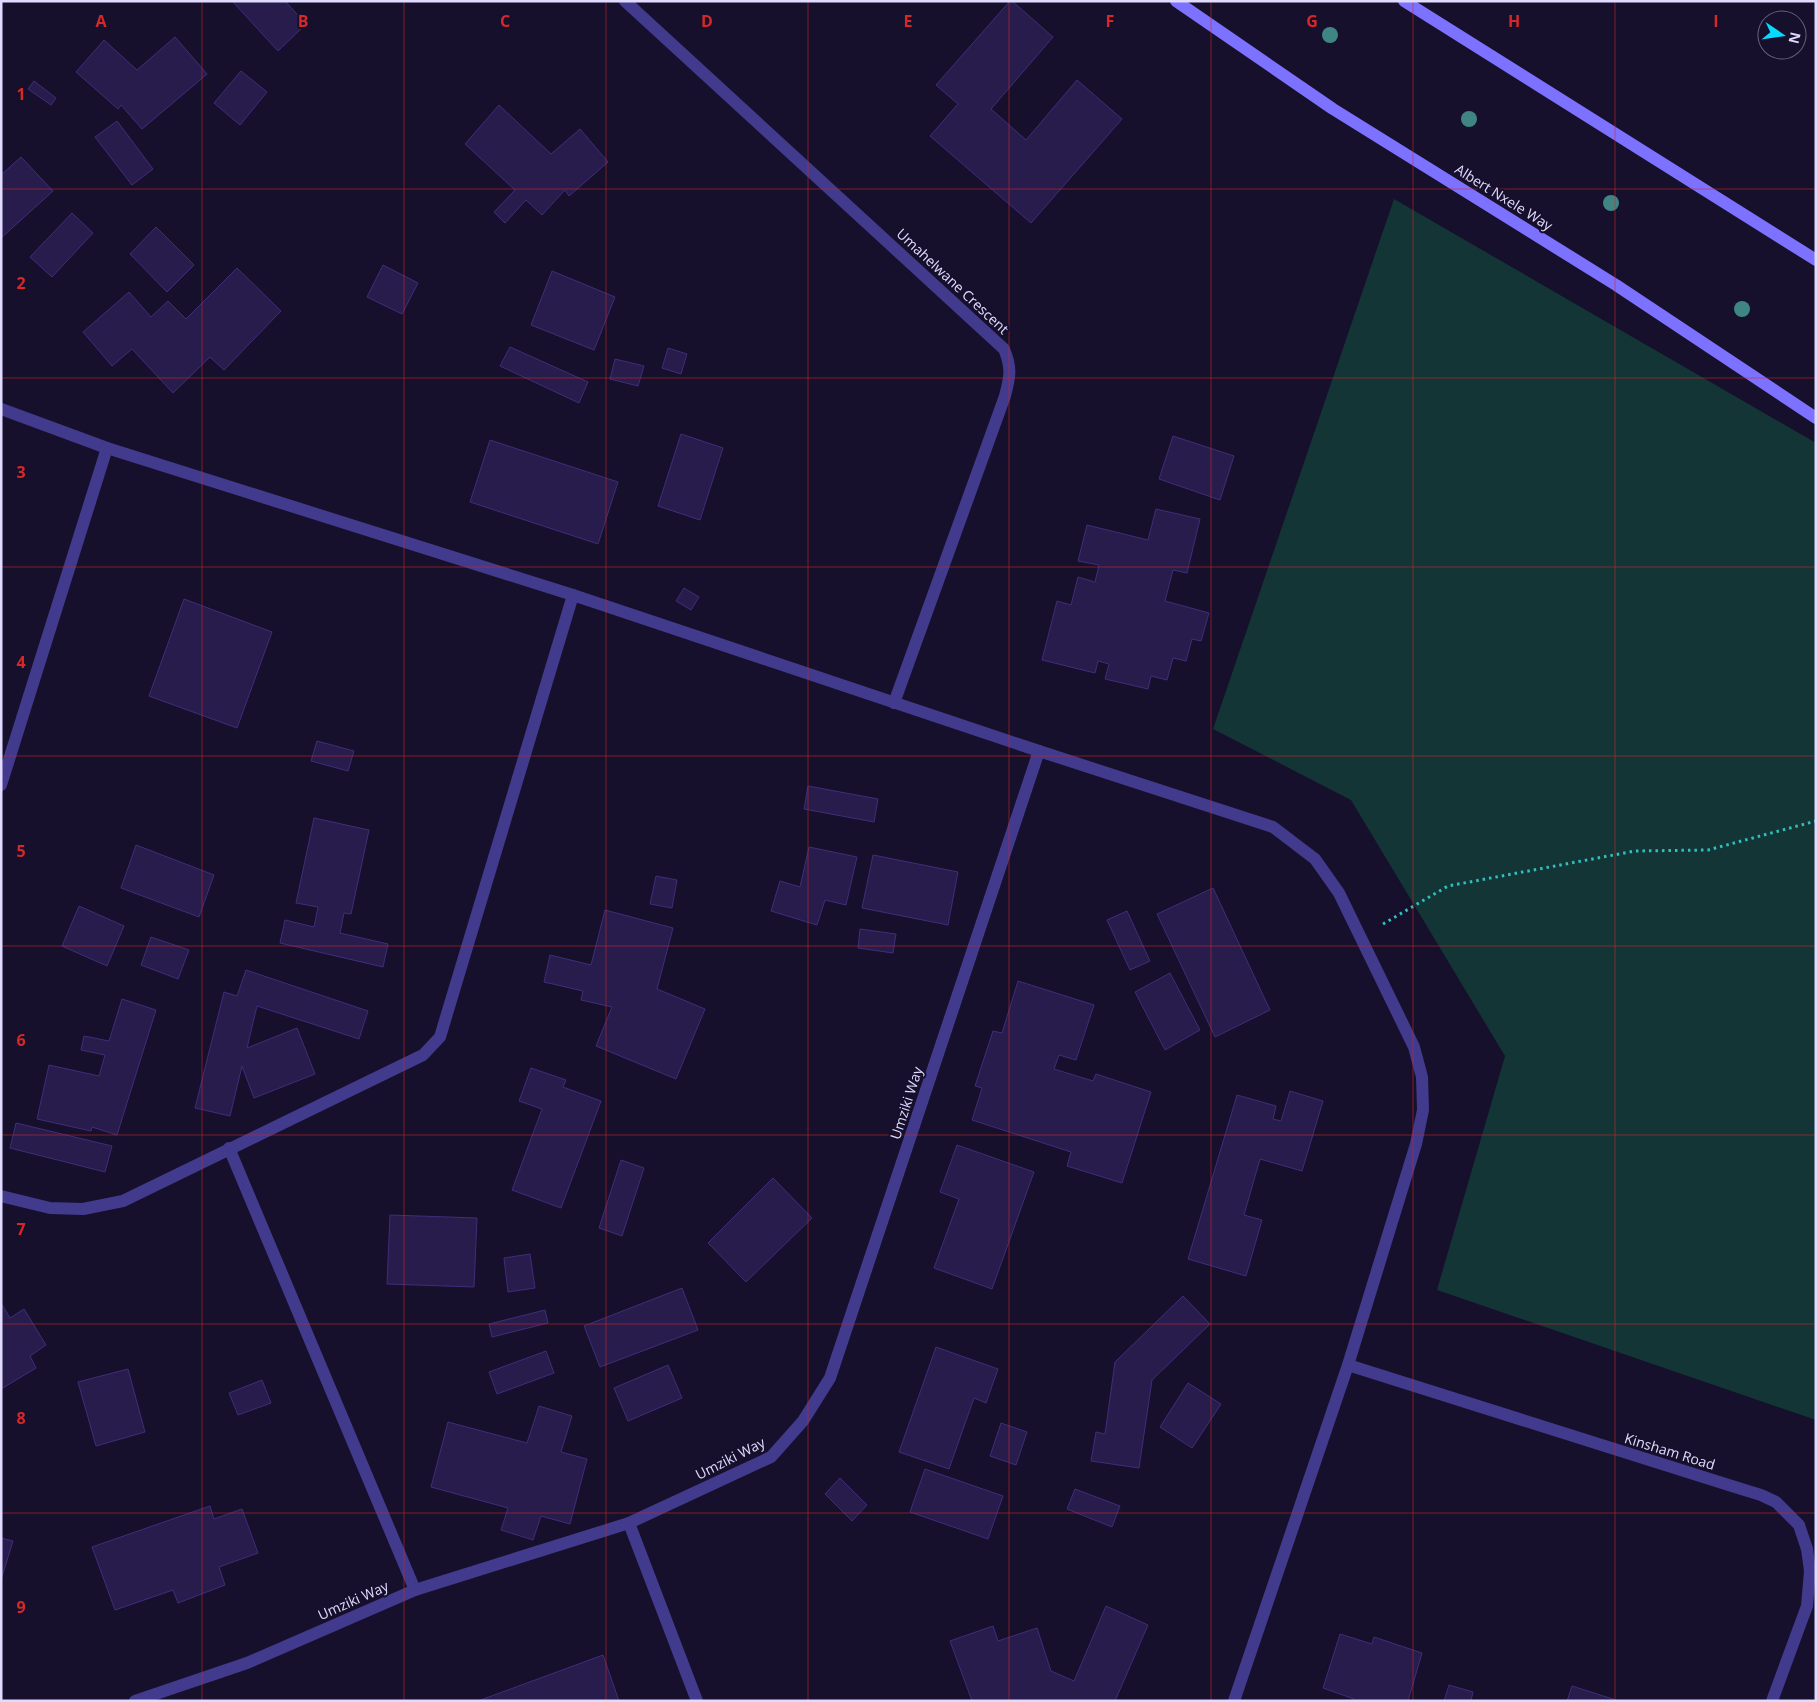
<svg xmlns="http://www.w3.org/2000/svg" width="1817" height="1702" viewBox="0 0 1817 1702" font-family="'Open Sans',sans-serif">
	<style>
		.green { fill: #133536 }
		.building { fill: #281c4d; stroke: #402d7a }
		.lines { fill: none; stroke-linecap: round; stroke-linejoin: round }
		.path { stroke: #2dc1c1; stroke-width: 3; stroke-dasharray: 2.5 4; stroke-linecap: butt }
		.minor { stroke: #423a8c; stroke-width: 12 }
		.secondary { stroke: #7d72ff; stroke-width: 12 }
		.tree { fill: #3f8583 }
		.grid { fill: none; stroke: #d62828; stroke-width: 1; stroke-opacity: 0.55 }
		.labels { text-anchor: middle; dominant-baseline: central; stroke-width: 4; stroke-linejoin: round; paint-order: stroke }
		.street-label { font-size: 14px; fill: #e1dbff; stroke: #16102c }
		.grid-label { font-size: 16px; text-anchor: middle; font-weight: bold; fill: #d62828; stroke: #16102c; stroke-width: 4; stroke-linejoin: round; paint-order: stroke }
	</style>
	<rect width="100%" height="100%" fill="#16102c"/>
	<path class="green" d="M1394,199L1816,443V1420L1437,1290L1505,1056L1351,800L1213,729Z"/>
	<g class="building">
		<path d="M232,1H285L306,24L278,51Z"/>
		<path d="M1010,1H1012L1053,37L991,109L1026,140L1077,80L1122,119L1031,223L930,136L958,104L936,85Z"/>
		<path d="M175,37L207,74L142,129L121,105L118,109L76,72L104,40L137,70Z"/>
		<path d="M241,71L267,92L240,125L214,103Z"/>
		<path d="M34,81L56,98L51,105L28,89Z"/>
		<path d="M499,105L551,154L580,129L608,162L569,196L565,190L542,215L526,200L505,223L494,212L515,190L465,144Z"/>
		<path d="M117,121L153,169L132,185L95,137Z"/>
		<path d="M21,157L53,191L1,238V175Z"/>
		<path d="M72,213L93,233L52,277L30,257Z"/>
		<path d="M156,227L194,265L167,292L130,254Z"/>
		<path d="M383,265L418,283L402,314L367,297Z"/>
		<path d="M237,268L281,311L224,370L210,357L173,393L132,349L112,366L83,332L129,292L151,317L168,301L186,319Z"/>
		<path d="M552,271L615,297L594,350L531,325Z"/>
		<path d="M510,347L588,382L579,403L500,366Z"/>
		<path d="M668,348L687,354L681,374L662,368Z"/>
		<path d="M615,359L644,366L638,386L610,379Z"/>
		<path d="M681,434L723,448L700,520L658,506Z"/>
		<path d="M1173,436L1234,456L1220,500L1159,479Z"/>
		<path d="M490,440L618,482L598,544L470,502Z"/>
		<path d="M1156,509L1200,519L1187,573L1173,570L1165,601L1209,613L1201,641L1192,639L1186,661L1173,658L1167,680L1151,676L1148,689L1105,679L1109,664L1098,661L1095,673L1042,660L1057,601L1071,605L1078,577L1095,582L1099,565L1078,561L1087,525L1148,540Z"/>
		<path d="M684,588L699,597L691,610L676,601Z"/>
		<path d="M184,599L272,632L237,728L149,696Z"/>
		<path d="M317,741L354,751L348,771L311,761Z"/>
		<path d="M808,786L878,799L874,822L804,809Z"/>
		<path d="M314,818L369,830L351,914L344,913L340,933L388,944L383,967L280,943L285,920L314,927L318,907L296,903Z"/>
		<path d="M136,845L214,875L199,917L121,888Z"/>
		<path d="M809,847L857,857L846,905L825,900L817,925L771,911L780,881L800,887Z"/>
		<path d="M873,855L958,872L948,925L862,908Z"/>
		<path d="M656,876L677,880L672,908L650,904Z"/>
		<path d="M1213,888L1270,1010L1215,1037L1157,914Z"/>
		<path d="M79,906L124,926L107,966L62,946Z"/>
		<path d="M605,910L673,928L657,989L705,1009L676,1079L596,1046L612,1007L581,1000L583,991L544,982L550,955L591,965Z"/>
		<path d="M1127,911L1150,961L1130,970L1107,920Z"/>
		<path d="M860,929L896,934L893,953L858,948Z"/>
		<path d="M151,937L189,950L178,979L141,965Z"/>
		<path d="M246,970L368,1011L359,1039L257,1006L247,1048L297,1028L315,1074L254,1098L242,1066L230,1116L195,1108L224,992L237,996Z"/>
		<path d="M1170,973L1200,1030L1165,1050L1135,992Z"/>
		<path d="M1018,981L1094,1005L1076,1060L1059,1055L1054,1069L1093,1081L1096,1074L1151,1092L1122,1183L1067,1166L1071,1152L972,1120L982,1088L975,1086L993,1031L1002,1033Z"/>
		<path d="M122,999L156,1010L117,1135L92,1127L91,1131L37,1119L49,1065L99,1076L105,1055L81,1050L84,1036L109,1041Z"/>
		<path d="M531,1068L566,1080L563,1087L601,1101L561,1208L512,1190L542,1109L519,1101Z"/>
		<path d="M1290,1091L1323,1101L1302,1171L1260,1159L1244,1215L1262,1220L1246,1276L1188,1259L1237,1095L1276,1106L1273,1119L1281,1121Z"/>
		<path d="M16,1123L112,1146L105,1172L10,1148Z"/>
		<path d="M957,1145L1034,1172L992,1289L934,1268L959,1199L940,1192Z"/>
		<path d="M621,1160L644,1168L622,1236L599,1228Z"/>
		<path d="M773,1178L812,1218L746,1282L708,1243Z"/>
		<path d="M390,1215L477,1218L474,1287L387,1284Z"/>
		<path d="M530,1254L535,1288L508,1292L504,1258Z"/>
		<path d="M682,1288L698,1330L600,1367L584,1326Z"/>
		<path d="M1183,1296L1210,1324L1152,1380L1139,1468L1091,1461L1096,1432L1105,1434L1115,1362Z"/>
		<path d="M1,1303L10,1318L24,1309L46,1345L30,1356L36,1368L1,1389Z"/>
		<path d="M545,1310L548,1323L492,1337L489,1324Z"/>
		<path d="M936,1347L998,1369L986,1403L974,1398L949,1469L899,1452Z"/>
		<path d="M546,1351L554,1373L497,1394L489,1372Z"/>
		<path d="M668,1365L682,1398L628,1421L614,1388Z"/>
		<path d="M128,1369L145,1432L96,1446L78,1382Z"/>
		<path d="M262,1380L271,1403L238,1415L229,1393Z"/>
		<path d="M1188,1383L1221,1404L1192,1448L1160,1427Z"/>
		<path d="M539,1406L572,1416L561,1452L587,1459L570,1524L541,1516L533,1540L501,1530L508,1508L431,1487L448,1422L527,1443Z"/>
		<path d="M1001,1423L1027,1432L1016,1465L990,1456Z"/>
		<path d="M925,1469L1003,1496L988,1539L910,1512Z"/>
		<path d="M840,1478L867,1505L852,1521L825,1494Z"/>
		<path d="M1075,1489L1120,1506L1112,1527L1067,1509Z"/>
		<path d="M210,1506L214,1519L242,1509L258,1553L219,1567L225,1585L178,1603L173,1590L115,1610L92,1547Z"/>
		<path d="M1,1538L13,1541L1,1580Z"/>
		<path d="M1106,1606L1148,1625L1115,1701H972L950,1641L993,1626L998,1641L1037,1628L1051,1671L1074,1681Z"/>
		<path d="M1340,1634L1372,1644L1374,1637L1422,1653L1408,1701H1353L1354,1699L1323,1688Z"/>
		<path d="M603,1655L619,1701H478Z"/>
		<path d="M1449,1685L1473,1692L1471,1701H1444Z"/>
		<path d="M1572,1686L1619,1701H1567Z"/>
	</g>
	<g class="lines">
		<path class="path" d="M1383,924L1448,886L1635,851L1708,850L1816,821"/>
		<g class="minor">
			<path d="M625,1L1004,349C1012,368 1010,377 1005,396L894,703"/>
			<path d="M1,409L107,448L573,595L1039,751L1273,827L1315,859L1339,893L1414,1047L1422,1077L1423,1110L1416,1144L1348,1365L1234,1701"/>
			<path d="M1,785L107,448"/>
			<path d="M229,1148L415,1590"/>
			<path d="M1,1196L50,1208L83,1209L123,1201L423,1055L440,1037L573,595"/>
			<path d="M1348,1365L1735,1487L1761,1495L1776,1502L1799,1525L1807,1549L1810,1571L1807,1606L1772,1701"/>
			<path d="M629,1523L697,1701"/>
			<path d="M135,1701L247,1663L415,1590L629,1523L771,1457L803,1421L830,1378L1039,751"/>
		</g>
		<g class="secondary">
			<path d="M1176,1L1333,109L1616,285L1816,418"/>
			<path d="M1404,1L1816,260"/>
		</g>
	</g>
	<g class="tree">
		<circle cx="1330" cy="35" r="8"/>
		<circle cx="1469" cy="119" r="8"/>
		<circle cx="1611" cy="203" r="8"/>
		<circle cx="1742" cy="309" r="8"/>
	</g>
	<path class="grid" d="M202,1V1701M404,1V1701M606,1V1701M808,1V1701M1009,1V1701M1211,1V1701M1413,1V1701M1615,1V1701M1,189H1816M1,378H1816M1,567H1816M1,756H1816M1,946H1816M1,1135H1816M1,1324H1816M1,1513H1816"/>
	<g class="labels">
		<g class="street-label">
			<text transform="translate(1504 197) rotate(32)">Albert Nxele Way</text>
			<text transform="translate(953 281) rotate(43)">Umahelwane Crescent</text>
			<text transform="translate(906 1103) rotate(-72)">Umziki Way</text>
			<text transform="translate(1670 1451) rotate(17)">Kinsham Road</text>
			<text transform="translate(730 1458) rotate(-27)">Umziki Way</text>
			<text transform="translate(353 1600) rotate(-24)">Umziki Way</text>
		</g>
	</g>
	<g class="grid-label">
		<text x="101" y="27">A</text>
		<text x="303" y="27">B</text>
		<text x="505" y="27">C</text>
		<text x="707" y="27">D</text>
		<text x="908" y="27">E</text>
		<text x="1110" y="27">F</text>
		<text x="1312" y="27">G</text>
		<text x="1514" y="27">H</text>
		<text x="1716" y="27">I</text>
		<text x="21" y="100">1</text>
		<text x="21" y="289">2</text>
		<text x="21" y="478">3</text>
		<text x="21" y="668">4</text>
		<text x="21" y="857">5</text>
		<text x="21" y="1046">6</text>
		<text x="21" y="1235">7</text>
		<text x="21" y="1424">8</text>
		<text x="21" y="1613">9</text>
	</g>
	<rect width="1817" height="1702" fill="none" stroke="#e1dbff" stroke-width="5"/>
	<g transform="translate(1782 35) rotate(103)"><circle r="24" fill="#16102c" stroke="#676180"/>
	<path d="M0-4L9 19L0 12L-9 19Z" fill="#07d9ff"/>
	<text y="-8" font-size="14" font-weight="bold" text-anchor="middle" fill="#e1dbff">N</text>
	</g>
</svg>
